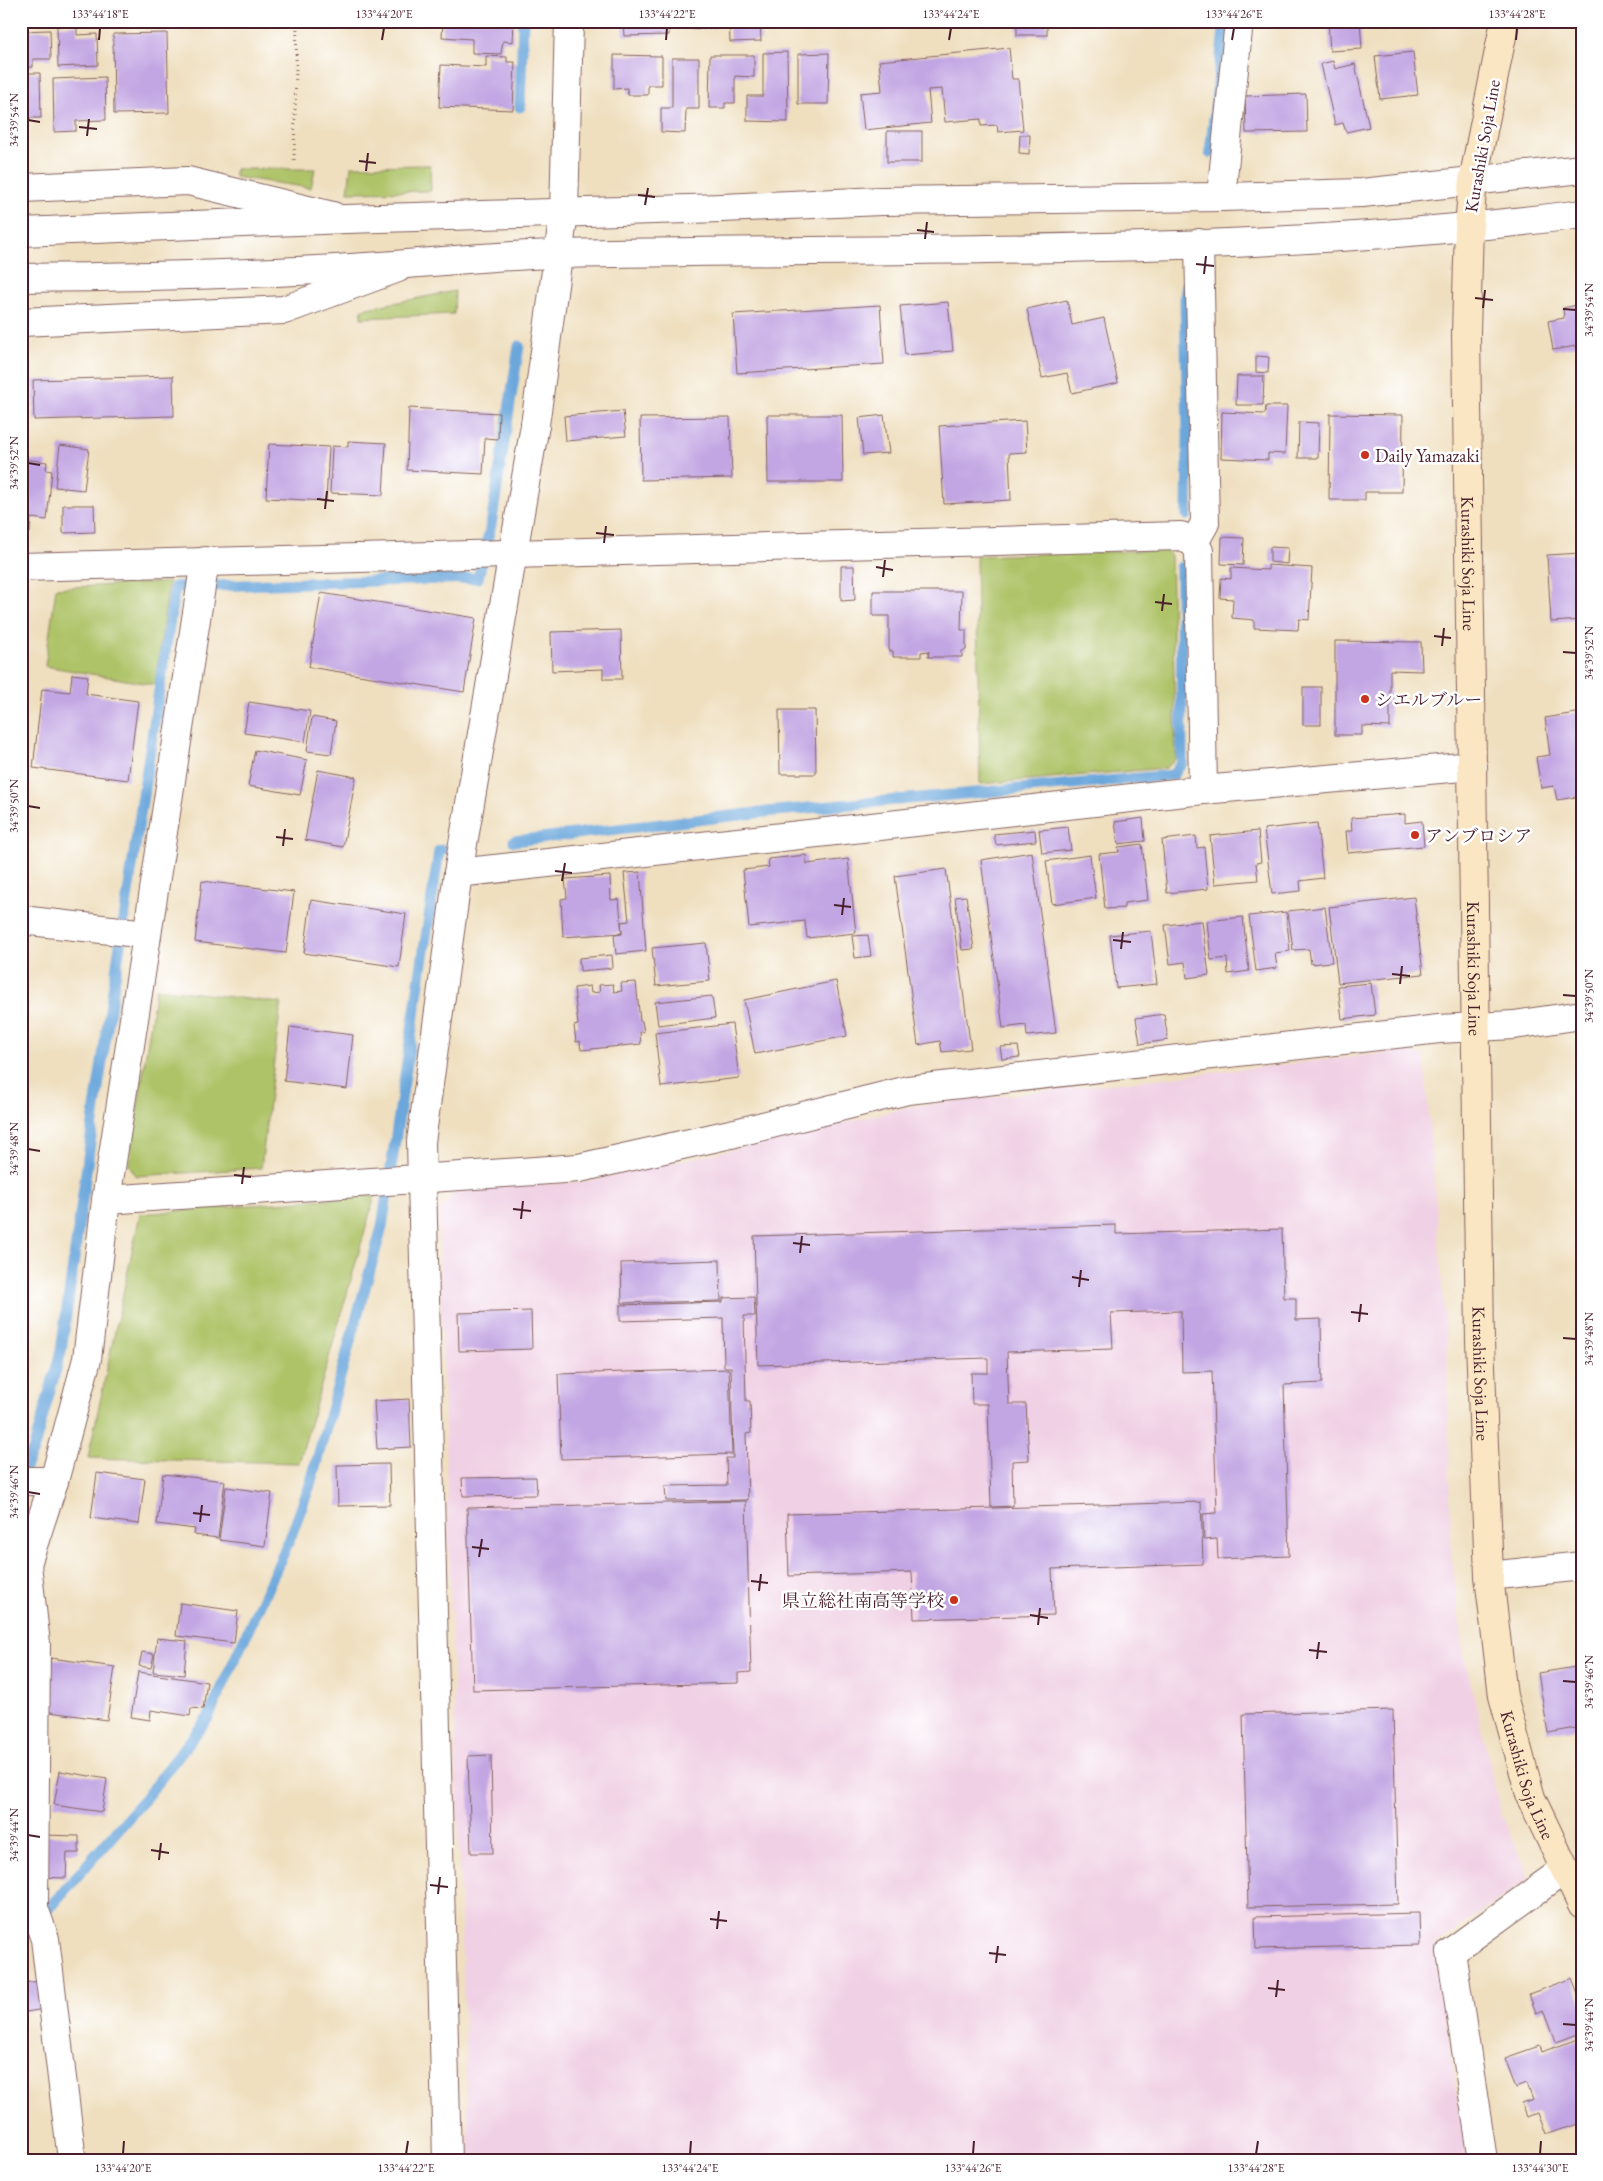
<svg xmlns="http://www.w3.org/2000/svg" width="1603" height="2181" viewBox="0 0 1603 2181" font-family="'EB Garamond','Noto Serif JP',serif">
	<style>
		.built { fill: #f0d0e4 }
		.green { fill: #aec367; stroke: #7c7149 }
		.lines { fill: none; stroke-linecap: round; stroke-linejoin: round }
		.stream { stroke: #6ca7dc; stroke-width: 11 }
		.building { fill: #c2a6e3 }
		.minor-casing { stroke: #84625f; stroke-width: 30 }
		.tertiary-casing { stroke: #84625f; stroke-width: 30 }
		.secondary-casing { stroke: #84625f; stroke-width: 30 }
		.path { stroke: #84625f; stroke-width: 3; stroke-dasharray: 1 4; stroke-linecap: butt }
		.minor { stroke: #fff; stroke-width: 28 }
		.tertiary { stroke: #fff; stroke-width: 28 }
		.secondary { stroke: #fbe6c4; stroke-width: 28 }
		.ticks { fill: none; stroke: #4a1f2b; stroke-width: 2 }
		.poi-dot { fill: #c8321e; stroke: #fff; stroke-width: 2 }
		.labels { text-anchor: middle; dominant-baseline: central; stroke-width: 5; stroke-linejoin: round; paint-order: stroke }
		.street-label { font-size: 18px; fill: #4a1f2b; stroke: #fff }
		.poi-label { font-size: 18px; fill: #4a1f2b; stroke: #fff; text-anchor: start }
		.neatline { fill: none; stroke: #4a1f2b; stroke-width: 2 }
		.ticks-label { font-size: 12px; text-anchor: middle; fill: #4a1f2b }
	</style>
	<rect width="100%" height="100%" fill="#fff"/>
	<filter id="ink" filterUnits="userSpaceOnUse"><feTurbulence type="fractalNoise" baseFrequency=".02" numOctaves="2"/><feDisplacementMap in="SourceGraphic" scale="10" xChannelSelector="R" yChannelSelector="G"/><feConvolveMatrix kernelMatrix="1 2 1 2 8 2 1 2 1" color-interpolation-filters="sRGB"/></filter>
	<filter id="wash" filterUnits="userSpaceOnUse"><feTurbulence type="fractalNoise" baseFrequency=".0096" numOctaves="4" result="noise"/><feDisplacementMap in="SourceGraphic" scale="20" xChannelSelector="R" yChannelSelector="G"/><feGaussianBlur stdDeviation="1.12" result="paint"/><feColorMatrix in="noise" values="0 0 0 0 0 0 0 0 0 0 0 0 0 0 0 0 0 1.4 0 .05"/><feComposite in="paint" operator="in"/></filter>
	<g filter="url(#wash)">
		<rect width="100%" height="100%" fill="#efdfbf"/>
		<path class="built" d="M1405,1051L1424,1057L1447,1343L1451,1551L1463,1649L1501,1813L1529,1879L1435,1945L1467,2160H469L438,1213L457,1189L582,1182L736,1149L913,1106Z"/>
		<g class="green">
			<path d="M430,165L431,191L348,192L351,166Z"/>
			<path d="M235,169H315L311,188L235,177Z"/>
			<path d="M455,291L454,314L361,318L362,309Z"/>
			<path d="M1166,550L1171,556L1176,759L1166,768L980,784L976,556Z"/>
			<path d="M169,582L155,685L45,666L56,588Z"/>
			<path d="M156,988L281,1003L261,1168L136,1176L129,1165Z"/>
			<path d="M375,1195L299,1463L88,1458L140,1214Z"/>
		</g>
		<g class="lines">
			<g class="stream">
				<path d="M520,107L523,21"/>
				<path d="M1210,153L1225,21"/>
				<path d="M1187,515L1188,438L1185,298L1187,285"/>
				<path d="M514,841L765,812L1173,775L1182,763L1181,567"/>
				<path d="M21,1475L33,1451L61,1351L96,1101L175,587L478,578L491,525L519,346"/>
				<path d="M21,1940L143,1801L208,1718L289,1541L310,1485L382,1227L439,851L442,850"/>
			</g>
		</g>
		<g id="blocks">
			<g class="building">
				<path d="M443,21H514L513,42L503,41L501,54L472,53V39L442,37Z"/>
				<path d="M623,21H716V28L669,29V35L624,36Z"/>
				<path d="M729,21H760L761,41L730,42Z"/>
				<rect x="1017" y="21" width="30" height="14"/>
				<path d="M1328,21H1360L1362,49L1330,51Z"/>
				<path d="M77,25V35L97,34L98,65L58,67L57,26Z"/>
				<path d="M50,30L51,59H33V67H21V31Z"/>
				<path d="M167,33L169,113L114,114L113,34Z"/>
				<path d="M1009,48L1012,79H1018L1023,130L998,132L997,125L981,126V119L945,122L942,89L928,90L931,123L864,130L860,93L882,91L879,61Z"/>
				<path d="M787,52L788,122L747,121V96H763V53Z"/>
				<path d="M1413,52L1418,95L1380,99L1375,56Z"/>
				<path d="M829,53L828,104H798V54Z"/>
				<path d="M614,55L662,56V85H648V95H628L627,88L614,89Z"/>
				<path d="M710,55H754V77L735,76V103H725V108H709Z"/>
				<path d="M486,56L507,57V62H515L513,110L439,107L441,65L486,67Z"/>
				<path d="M672,58H699V109H686L685,133L661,132V108H672Z"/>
				<path d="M1333,61L1335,69L1355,64L1369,127L1346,132L1343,123L1335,125L1321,64Z"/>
				<path d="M21,73H40L41,118H21Z"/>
				<path d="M105,77L106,120L76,121V131L54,132L53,79Z"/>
				<path d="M1306,94L1307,132L1246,133L1245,96Z"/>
				<rect x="887" y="131" width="35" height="31"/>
				<path d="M1020,135H1030L1029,154L1019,153Z"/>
				<path d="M1067,300L1072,325L1104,318L1118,383L1072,393L1067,373L1042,378L1027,309Z"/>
				<path d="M948,302L953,351L905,355L900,306Z"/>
				<path d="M1582,304V345L1553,350L1548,321L1564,318L1563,308Z"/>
				<path d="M880,305L884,364L737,373L733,314Z"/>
				<path d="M1256,356L1269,357L1268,373L1256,372Z"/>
				<path d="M173,376L174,416L34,420L33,380Z"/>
				<path d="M1237,376H1264L1263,405H1236Z"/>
				<path d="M1266,406H1287L1285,454L1268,453V460L1221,458L1222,412L1265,414Z"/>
				<path d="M409,408L499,413L498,439L485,438L483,474L407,470Z"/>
				<path d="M623,411L626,436L566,441L564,416Z"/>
				<path d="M1330,414L1403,415L1402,492H1365V500H1329Z"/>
				<path d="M767,415H842L843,482H768Z"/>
				<path d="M884,415L889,453L863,455L859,418Z"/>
				<path d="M730,417L732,478L641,480L640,418Z"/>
				<path d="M1025,421L1027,452L1009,453L1011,500L944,504L939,426Z"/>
				<path d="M1299,422L1319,423L1318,458H1298Z"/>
				<path d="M348,441L386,443L383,495L330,493L332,446L348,447Z"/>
				<path d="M269,444L329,447L326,501L266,498Z"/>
				<path d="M60,445L89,449L84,490L55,487Z"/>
				<path d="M21,459L47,462L46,470L52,471L47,520L31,518L30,533L21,532Z"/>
				<path d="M63,505H94L95,532L63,533Z"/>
				<path d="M1222,537L1244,538L1243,565L1221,564Z"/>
				<path d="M1270,547L1288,548L1287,564L1270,562Z"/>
				<path d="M1582,553V620L1551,622L1547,555Z"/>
				<path d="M1268,565L1312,568L1309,620L1299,619L1298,630L1254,628V620L1232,618L1233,599L1220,598L1221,578L1231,579V568L1268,570Z"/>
				<path d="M841,566H854L855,600L841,601Z"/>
				<path d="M873,591H962L961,630H966V650L962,651V657H928L929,651L921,652V657H893V651H889V616H873Z"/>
				<path d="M321,593L476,618L464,692L309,667Z"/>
				<path d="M621,630L622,679H603V669L552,671L551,632Z"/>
				<path d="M1335,641L1421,642L1422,671L1390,670V727L1362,726V735H1335Z"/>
				<path d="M72,674L88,676L86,694L138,701L128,780L33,768L42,689L70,692Z"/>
				<rect x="1303" y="687" width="18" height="38"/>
				<path d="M249,702L310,711L305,742L244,733Z"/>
				<path d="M779,710H815L816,774H780Z"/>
				<path d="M1582,712V796L1557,800L1554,786L1541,788L1536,757L1550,755L1545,718Z"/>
				<path d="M312,717L336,721L331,754L307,751Z"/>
				<path d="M255,750L307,760L300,795L248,786Z"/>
				<path d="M318,770L356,777L343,847L305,840Z"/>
				<path d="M1405,814V823L1422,821L1424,846L1348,853L1346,831H1352L1351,818Z"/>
				<path d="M1143,818L1145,841L1118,844L1115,822Z"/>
				<path d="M1317,823L1323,878L1300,881L1301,891L1272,894L1264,829Z"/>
				<path d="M1068,827L1071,850L1042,853L1039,830Z"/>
				<path d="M1035,830L1036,841L996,845L994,834Z"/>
				<path d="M1258,831L1261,862L1256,863L1258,880L1215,884L1210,836Z"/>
				<path d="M1196,836L1197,848L1204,847L1208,889L1167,893L1162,840Z"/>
				<path d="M1142,844L1148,900L1124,903V908L1105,909L1099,854L1119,852L1118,847Z"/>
				<path d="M1032,852L1056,1033L1027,1036L1026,1025L1003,1028L981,860Z"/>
				<path d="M806,855L807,864L848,859L856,933L807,938L805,921L749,927L743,870L769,867L768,859Z"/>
				<path d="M1090,855L1096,898L1052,904L1046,861Z"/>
				<path d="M946,869L971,1049L942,1052L940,1041L918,1045L895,876Z"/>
				<path d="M640,872L646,951L616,954L614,935L622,934L621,922L629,921L624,873Z"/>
				<path d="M610,876L611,900L619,899L622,933L563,937L561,899L567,898L565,879Z"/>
				<path d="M202,881L294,892L286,953L195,942Z"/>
				<path d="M966,896L974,949L962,950L955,897Z"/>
				<path d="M1414,897L1423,974L1338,983L1329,907Z"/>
				<path d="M311,900L406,914L399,967L304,953Z"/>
				<path d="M1325,907L1332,962L1311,964L1309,949L1293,950L1288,911Z"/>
				<path d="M1286,912L1290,951L1275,953L1277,968L1256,971L1249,916Z"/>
				<path d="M1243,917L1249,971L1228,974L1227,958L1211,960L1207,921Z"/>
				<path d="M1202,921L1209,975L1187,978L1185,962L1170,964L1165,925Z"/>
				<path d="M1151,931L1157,984L1116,988L1110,935Z"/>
				<path d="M868,935L871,956L855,958L852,936Z"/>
				<path d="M706,943L710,981L656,986L652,948Z"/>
				<path d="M612,955L613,968L580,971L579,958Z"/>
				<path d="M836,981L847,1036L755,1054L744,1000Z"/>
				<path d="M636,982L640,1021H642L644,1032H640L641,1044L581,1050L580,1041L576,1042L574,1026L578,1025L574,988L590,986L591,993L600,992L599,985L613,984L614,992L622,991L621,983Z"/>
				<path d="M1371,983L1375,1015L1342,1019L1338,986Z"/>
				<path d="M712,996L715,1018L658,1025L655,1002Z"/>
				<path d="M1164,1014L1168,1040L1140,1044L1136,1018Z"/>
				<path d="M732,1024L739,1078L661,1087L655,1033Z"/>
				<path d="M290,1027L353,1035L347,1089L284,1081Z"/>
				<path d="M1018,1046L1020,1057L1002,1059L1000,1047Z"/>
				<path d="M1116,1225V1234L1282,1229L1284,1298H1296V1320L1321,1319L1322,1383L1284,1385L1289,1556L1218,1559L1217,1539L1204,1540L1203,1514L1217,1513L1212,1371L1182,1372L1181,1311L1111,1313L1113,1349L1007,1352L1009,1404H1026L1029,1460L1012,1461L1013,1506L991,1507L988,1404H972L971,1373H988V1358L758,1365L754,1236Z"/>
				<path d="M720,1260L721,1301L622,1303L621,1263Z"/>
				<path d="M754,1297L755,1316H744L746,1401H750L751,1433L746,1434L748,1500L666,1501L665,1486L727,1485L726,1458H733L731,1367H724L723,1318L620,1321V1305L723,1302V1298Z"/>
				<path d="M531,1311L532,1349L459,1351L458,1313Z"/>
				<path d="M729,1369L732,1454L561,1459L558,1374Z"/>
				<path d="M409,1399L411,1447L377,1449L374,1401Z"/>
				<path d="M389,1464L390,1505L338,1506L337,1465Z"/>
				<path d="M97,1473L145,1479L139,1524L91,1518Z"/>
				<path d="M163,1474L225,1481L218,1538L194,1535L195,1529L157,1524Z"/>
				<path d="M536,1477L537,1495L463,1496L462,1478Z"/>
				<path d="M226,1487L272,1493L265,1546L219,1540Z"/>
				<path d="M746,1501L751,1672L738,1673V1683L473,1690L467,1508Z"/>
				<path d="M1201,1502L1203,1564L1052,1569L1054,1615L914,1619L912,1572L789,1576L787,1514Z"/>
				<path d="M180,1603L238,1611L234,1643L176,1636Z"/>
				<path d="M157,1638L187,1641L184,1675L153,1672Z"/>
				<path d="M142,1652L154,1654L151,1668L139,1666Z"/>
				<path d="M51,1658L115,1667L107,1720L43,1711Z"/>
				<path d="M1582,1666V1727L1548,1733L1538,1673Z"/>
				<path d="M138,1672L207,1682L203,1709L191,1708L190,1716L151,1710L150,1720L131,1717Z"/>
				<path d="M1393,1710L1398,1904L1248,1907L1243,1714Z"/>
				<path d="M491,1755L493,1853H471L468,1756Z"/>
				<path d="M60,1771L107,1779L102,1812L54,1805Z"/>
				<path d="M41,1835L79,1836V1853H67L66,1878L39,1877Z"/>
				<path d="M1419,1913L1420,1945L1256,1949L1255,1917Z"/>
				<path d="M1572,1978L1582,2004V2033L1556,2042L1544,2010L1536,2013L1529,1994Z"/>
				<path d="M41,1981L45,2009L26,2012L22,1983Z"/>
				<path d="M1582,2038V2122L1546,2135L1538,2112L1526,2117L1521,2104L1533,2100L1527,2084L1516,2088L1505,2058L1539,2046L1541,2052Z"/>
			</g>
		</g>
	</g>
	<g filter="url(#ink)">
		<use href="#blocks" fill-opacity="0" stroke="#84625f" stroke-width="1"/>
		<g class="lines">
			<g class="minor-casing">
				<g id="minor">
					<path d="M21,188L188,181L333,216"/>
					<path d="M1221,197L1239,21"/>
					<path d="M21,322L284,310L398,268"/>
					<path d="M1194,543L1205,523L1199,243"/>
					<path d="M21,567L1181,536L1194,543L1199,551L1203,790"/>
					<path d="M458,873L1203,790L1473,766"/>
					<path d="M21,920L147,934"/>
					<path d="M106,1200L579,1168L735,1133L908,1090L1439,1029L1514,1025L1582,1015"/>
					<path d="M21,1481H54"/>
					<path d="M27,1564L36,1644L34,1908L45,1939L72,2160"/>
					<path d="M21,1574L27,1564L54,1481L87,1359L106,1200L205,561"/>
					<path d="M1489,1576L1582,1566"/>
					<path d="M447,2160L421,1142L458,873L535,425"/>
					<path d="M1483,2160L1451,1952L1564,1870"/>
				</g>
			</g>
			<g class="tertiary-casing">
				<g id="tertiary">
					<path d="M21,232L346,219L722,208L881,201L1221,197L1362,193L1582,169"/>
					<path d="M21,278C131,277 241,275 351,268C421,264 492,255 562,254C902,247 1244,258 1582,214"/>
					<path d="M535,425L564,212L569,21"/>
				</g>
			</g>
			<g class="secondary-casing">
				<g id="secondary">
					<path id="s1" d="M1505,21L1473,181L1469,226L1466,333L1480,1341L1489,1576L1503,1696L1531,1798L1582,1905"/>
				</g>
			</g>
			<path class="path" d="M294,160L297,21"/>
			<use href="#minor" class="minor"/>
			<use href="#tertiary" class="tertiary"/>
			<use href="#secondary" class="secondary"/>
		</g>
	</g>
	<path class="ticks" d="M99,40L100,28M382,40L384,28M666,40L667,28M949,40L951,28M1232,40L1234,28M1516,40L1517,28M28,120L40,122M79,127L97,129M87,136L89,119M359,161L376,163M366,171L368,153M638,195L655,197M645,205L648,188M917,230L934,232M925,239L927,222M1196,264L1214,266M1204,274L1206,256M1475,298L1493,300M1483,308L1485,290M1563,309L1576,310M28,463L40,465M317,499L334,501M325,509L327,491M596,533L614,535M604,543L606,526M876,567L893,570M883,577L885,560M1155,602L1172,604M1162,611L1164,594M1434,636L1451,638M1442,646L1444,628M1563,652L1576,653M28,806L40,808M276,837L293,839M283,846L285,829M555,871L572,873M562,881L565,863M834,905L851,907M842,915L844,898M1113,940L1131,942M1121,949L1123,932M1392,974L1410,976M1400,984L1402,966M1563,995L1576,996M28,1149L40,1151M234,1175L251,1177M242,1184L244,1167M513,1209L531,1211M521,1219L523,1201M793,1243L810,1245M800,1253L802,1236M1072,1277L1089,1280M1079,1287L1081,1270M1351,1312L1368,1314M1359,1322L1361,1304M1563,1338L1576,1339M28,1492L40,1494M193,1513L210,1515M200,1522L202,1505M472,1547L489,1549M479,1557L482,1539M751,1581L768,1583M759,1591L761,1574M1030,1615L1048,1618M1038,1625L1040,1608M1309,1650L1327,1652M1317,1659L1319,1642M1563,1681L1576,1682M28,1835L40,1837M151,1850L169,1853M159,1860L161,1843M430,1885L448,1887M438,1894L440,1877M710,1919L727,1921M717,1929L719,1911M989,1953L1006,1955M996,1963L998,1946M1268,1988L1285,1990M1276,1997L1278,1980M1563,2024L1576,2025M123,2154L124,2141M406,2154L408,2141M690,2154L691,2141M973,2154L974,2141M1256,2154L1258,2141M1540,2154L1541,2141"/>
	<g class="poi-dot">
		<circle cx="1365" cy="455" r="5"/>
		<circle cx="1365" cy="699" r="5"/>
		<circle cx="1415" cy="835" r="5"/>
		<circle cx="954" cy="1600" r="5"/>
	</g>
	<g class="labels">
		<g class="street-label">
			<text transform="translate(1482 146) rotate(-80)">Kurashiki Soja Line</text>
			<text stroke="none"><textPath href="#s1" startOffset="546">Kurashiki Soja Line</textPath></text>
			<text stroke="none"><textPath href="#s1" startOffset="951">Kurashiki Soja Line</textPath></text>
			<text stroke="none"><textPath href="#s1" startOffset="1356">Kurashiki Soja Line</textPath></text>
			<text stroke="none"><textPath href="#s1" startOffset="1762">Kurashiki Soja Line</textPath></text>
		</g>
		<g class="poi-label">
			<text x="1375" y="455">Daily Yamazaki</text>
			<text x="1375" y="699">シエルブルー</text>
			<text x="1425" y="835">アンブロシア</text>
			<text x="944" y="1600" text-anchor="end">県立総社南高等学校</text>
		</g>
	</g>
	<rect width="1603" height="2181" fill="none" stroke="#fff" stroke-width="55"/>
	<rect x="28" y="28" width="1548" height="2126" class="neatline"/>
	<g class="ticks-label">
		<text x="100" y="18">133°44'18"E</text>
		<text x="384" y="18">133°44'20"E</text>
		<text x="667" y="18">133°44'22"E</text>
		<text x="951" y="18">133°44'24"E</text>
		<text x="1234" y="18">133°44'26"E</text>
		<text x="1517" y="18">133°44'28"E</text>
		<text transform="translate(14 120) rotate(-90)" y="4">34°39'54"N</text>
		<text transform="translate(1589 310) rotate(-90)" y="4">34°39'54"N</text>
		<text transform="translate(14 463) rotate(-90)" y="4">34°39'52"N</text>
		<text transform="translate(1589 653) rotate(-90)" y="4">34°39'52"N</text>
		<text transform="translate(14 806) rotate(-90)" y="4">34°39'50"N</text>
		<text transform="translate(1589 996) rotate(-90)" y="4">34°39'50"N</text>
		<text transform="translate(14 1149) rotate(-90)" y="4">34°39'48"N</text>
		<text transform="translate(1589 1339) rotate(-90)" y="4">34°39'48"N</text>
		<text transform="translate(14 1492) rotate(-90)" y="4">34°39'46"N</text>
		<text transform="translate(1589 1682) rotate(-90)" y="4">34°39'46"N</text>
		<text transform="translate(14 1835) rotate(-90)" y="4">34°39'44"N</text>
		<text transform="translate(1589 2025) rotate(-90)" y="4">34°39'44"N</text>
		<text x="123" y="2172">133°44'20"E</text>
		<text x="406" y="2172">133°44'22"E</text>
		<text x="690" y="2172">133°44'24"E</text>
		<text x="973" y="2172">133°44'26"E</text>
		<text x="1256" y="2172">133°44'28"E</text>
		<text x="1540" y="2172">133°44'30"E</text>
	</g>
</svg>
